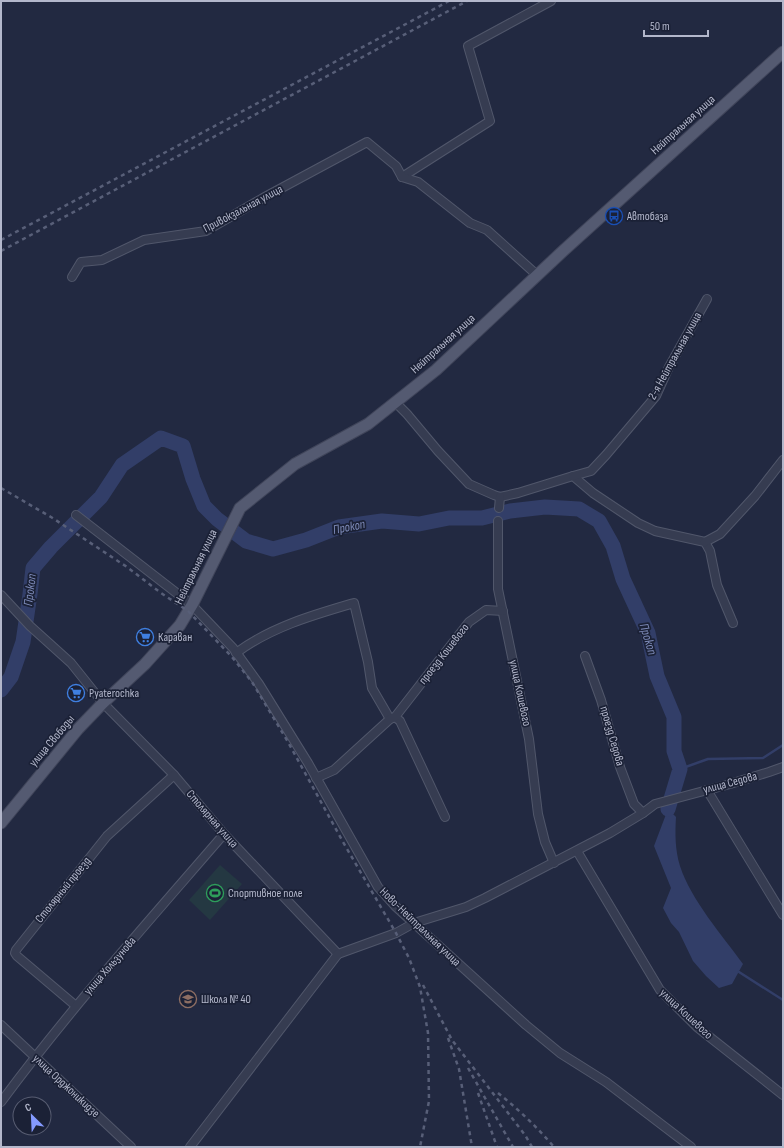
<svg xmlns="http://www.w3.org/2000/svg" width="784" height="1148" viewBox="0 0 784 1148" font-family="'Sofia Sans Condensed',sans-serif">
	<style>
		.green { fill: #243842 }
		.water { fill: #323e68 }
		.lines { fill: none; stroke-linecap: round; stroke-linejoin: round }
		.stream { stroke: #323e68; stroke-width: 2.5 }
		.river { stroke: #323e68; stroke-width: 15 }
		.minor-casing { stroke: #51576b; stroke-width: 10 }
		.major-casing { stroke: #40455a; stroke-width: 13 }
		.minor { stroke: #363c51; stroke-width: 8 }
		.major { stroke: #545a71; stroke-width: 11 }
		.rail { stroke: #585f78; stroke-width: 2.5; stroke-dasharray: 4 4; stroke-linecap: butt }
		.labels { text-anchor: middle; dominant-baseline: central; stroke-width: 3.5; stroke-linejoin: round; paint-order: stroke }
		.street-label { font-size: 12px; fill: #b3b7cb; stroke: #1b2136 }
		.poi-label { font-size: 12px; fill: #b3b7cb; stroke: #1b2136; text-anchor: start }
		.water-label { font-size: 13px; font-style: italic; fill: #7f8cba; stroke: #1b2136 }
	</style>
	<rect width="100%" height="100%" fill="#222941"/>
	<path class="green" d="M220,865L242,884L210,920L189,900Z"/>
	<path class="water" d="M668,809L676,817C675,833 675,850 680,866C691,900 722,935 743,964L732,984L719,988L706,976L693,961L679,932L671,923L663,908L671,888L654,846Z"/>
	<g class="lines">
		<g class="stream">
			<path d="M680,769L708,759L763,758L783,745"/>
			<path d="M739,972L783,1000"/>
		</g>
		<path class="river" d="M1,690L11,677L23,642L30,594L33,568L51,547L101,497L122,465L161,438L183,446L193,479L204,506L217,519L246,541L273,549L306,540L339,527L382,521L419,524L449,518H482L510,511L545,507L579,509L599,521L613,546L623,579L648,633L657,676L674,717V751L680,769L668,809"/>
		<g class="minor-casing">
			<g id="minor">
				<path d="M402,177L490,121L468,46L551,1"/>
				<path d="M72,277L81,262L102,260L144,240L206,231L263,198L367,142L396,166L402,177L418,182L470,223L487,230L537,275"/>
				<path d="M395,402L407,414L438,451L469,484L494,495L500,497L518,493L573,476L593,493L638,523L655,531L705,542L710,551L717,585L733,623"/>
				<path d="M573,476L591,471L606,455L656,396L669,367L707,299"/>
				<path d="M499,508L500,497"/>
				<path d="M76,515L192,605L233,648L259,684L308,763L378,887L395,906L526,1025L560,1053L606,1082L691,1147"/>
				<path d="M498,521V589L529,739L538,814L545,842L554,863"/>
				<path d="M705,542L720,534L755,496L783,460"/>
				<path d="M1,595L30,626L71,663L103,703L174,775L224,834L338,954L396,933L414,923L466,907L485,898L610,833L643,813L655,804L730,784L769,772L783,767"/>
				<path d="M236,653C271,627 313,615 354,603L368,662L372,688L390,719"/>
				<path d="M585,656L601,700L620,767L634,804L643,813"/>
				<path d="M395,717L400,721L445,817"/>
				<path d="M316,778L334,770L390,719L395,717L469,622L486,610L503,611"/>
				<path d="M707,790L783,915"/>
				<path d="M577,851L660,990L697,1027L783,1095"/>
				<path d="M76,1006L17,956L15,953L16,950L107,836L174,775"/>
				<path d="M1,1025L131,1147"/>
				<path d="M1,1102C70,1009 148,922 224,834"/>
				<path d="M190,1147L338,954"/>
			</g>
		</g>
		<g class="major-casing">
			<path id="major" d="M1,823L78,729L103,703L145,664L180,625L192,605L240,508L295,464L368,424L436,370L563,251L783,52"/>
		</g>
		<use href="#minor" class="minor"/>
		<use href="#major" class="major"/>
		<g class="rail">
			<path d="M1,240L449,1"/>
			<path d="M1,251L467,1"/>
			<path d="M1,488L51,517L127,567L161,593L188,611L232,657L252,682L288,742L343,842L396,933L409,958L420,987L428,1033L429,1101L420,1147"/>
			<path d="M423,985L452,1040L525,1135L532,1147"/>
			<path d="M448,1038L459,1069L472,1147"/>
			<path d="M468,1068L513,1147"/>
			<path d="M478,1093L497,1147"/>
			<path d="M498,1093C518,1109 537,1127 554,1147"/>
		</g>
	</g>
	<defs>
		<g id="bus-ring" transform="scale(0.9)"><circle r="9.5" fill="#1b2136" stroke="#1a4fb4" stroke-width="1.5"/><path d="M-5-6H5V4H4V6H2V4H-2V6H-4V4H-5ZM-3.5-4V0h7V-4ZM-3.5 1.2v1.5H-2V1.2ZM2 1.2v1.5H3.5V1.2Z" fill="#1a4fb4"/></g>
		<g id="supermarket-ring" transform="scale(0.9)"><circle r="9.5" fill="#1b2136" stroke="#3f7fe0" stroke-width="1.5"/><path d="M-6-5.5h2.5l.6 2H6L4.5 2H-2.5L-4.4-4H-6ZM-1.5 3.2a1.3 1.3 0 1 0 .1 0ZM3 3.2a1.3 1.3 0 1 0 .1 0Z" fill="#3f7fe0"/></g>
		<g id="stadium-ring" transform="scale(0.9)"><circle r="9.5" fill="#1b2136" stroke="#2e9e5b" stroke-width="1.5"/><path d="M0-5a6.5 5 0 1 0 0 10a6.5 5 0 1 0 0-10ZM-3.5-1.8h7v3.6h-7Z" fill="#2e9e5b"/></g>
		<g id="school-ring" transform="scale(0.9)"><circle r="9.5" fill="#1b2136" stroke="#8d6e63" stroke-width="1.5"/><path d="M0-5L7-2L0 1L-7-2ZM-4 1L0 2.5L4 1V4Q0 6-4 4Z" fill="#8d6e63"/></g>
	</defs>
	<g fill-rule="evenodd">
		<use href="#bus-ring" x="614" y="216"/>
		<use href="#supermarket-ring" x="145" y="637"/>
		<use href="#supermarket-ring" x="76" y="693"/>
		<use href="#stadium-ring" x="215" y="893"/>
		<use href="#school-ring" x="188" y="999"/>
	</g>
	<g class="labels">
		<g class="street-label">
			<text transform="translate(683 125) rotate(-42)">Нейтральная улица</text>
			<text transform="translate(243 209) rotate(-28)">Привокзальная улица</text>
			<text transform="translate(443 344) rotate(-42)">Нейтральная улица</text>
			<text transform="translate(675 356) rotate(-61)">2-я Нейтральная улица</text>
			<text transform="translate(196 567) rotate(-64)">Нейтральная улица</text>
			<text transform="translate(444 654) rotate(-52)">проезд Кошевого</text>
			<text transform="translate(520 693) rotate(78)">улица Кошевого</text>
			<text transform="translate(612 736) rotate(74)">проезд Седова</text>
			<text transform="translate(52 741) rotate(-50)">улица Свободы</text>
			<text transform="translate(730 783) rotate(-15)">улица Седова</text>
			<text transform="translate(212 819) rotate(49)">Столярная улица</text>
			<text transform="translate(63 890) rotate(-51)">Столярный проезд</text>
			<text transform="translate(420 927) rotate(44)">Ново-Нейтральная улица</text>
			<text transform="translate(110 966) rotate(-49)">улица Хользунова</text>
			<text transform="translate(686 1014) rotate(43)">улица Кошевого</text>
			<text transform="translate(66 1086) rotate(43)">улица Орджоникидзе</text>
		</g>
		<g class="poi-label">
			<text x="627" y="216">Автобаза</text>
			<text x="158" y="637">Караван</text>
			<text x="89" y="693">Pyaterochka</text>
			<text x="228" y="893">Спортивное поле</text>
			<text x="201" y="999">Школа № 40</text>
		</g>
		<g class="water-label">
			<text transform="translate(349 527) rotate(-11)">Прокоп</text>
			<text transform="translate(30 590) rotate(-83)">Прокоп</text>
			<text transform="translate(648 639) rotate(73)">Прокоп</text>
		</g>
	</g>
	<rect width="784" height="1148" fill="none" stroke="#b3b7cb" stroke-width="4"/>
	<g transform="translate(32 1116) rotate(336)"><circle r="19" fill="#1b2136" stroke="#585d72"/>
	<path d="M0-3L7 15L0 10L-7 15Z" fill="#849aff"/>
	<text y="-6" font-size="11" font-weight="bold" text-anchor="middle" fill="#b3b7cb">С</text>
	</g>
	<path d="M644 30v6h64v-6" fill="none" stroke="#b3b7cb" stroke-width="2"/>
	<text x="650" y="30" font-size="12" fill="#b3b7cb" stroke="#1b2136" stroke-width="3" paint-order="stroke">50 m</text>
</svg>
